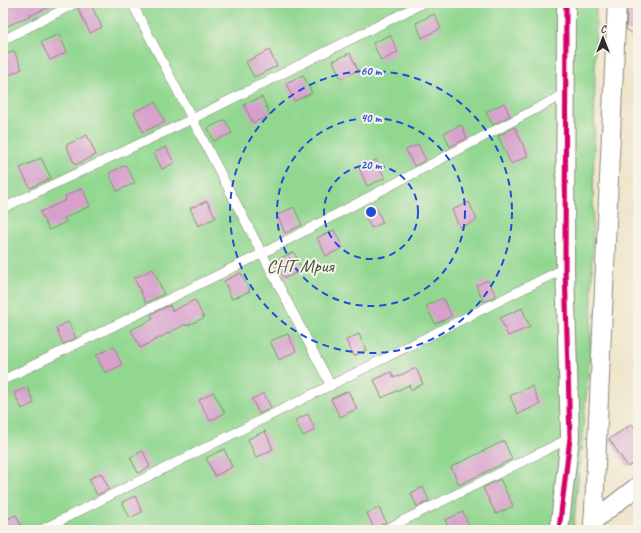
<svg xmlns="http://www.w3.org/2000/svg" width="641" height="533" viewBox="0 0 641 533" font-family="Caveat,sans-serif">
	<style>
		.green { fill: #91d790; stroke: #5e815e }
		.building { fill: #d7a0cc }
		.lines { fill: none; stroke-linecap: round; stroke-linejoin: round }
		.lane-casing { stroke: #8d887c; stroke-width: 10 }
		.street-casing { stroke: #8d887c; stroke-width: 20 }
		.lane { stroke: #fff; stroke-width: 9 }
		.street { stroke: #fff; stroke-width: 18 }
		.cycleway-casing { stroke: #f7f3e8; stroke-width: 8 }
		.cycleway { stroke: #d6006c; stroke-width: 5 }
		.ring { fill: none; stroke: #1d4ed8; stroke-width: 2; stroke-dasharray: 7 5 }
		.labels { text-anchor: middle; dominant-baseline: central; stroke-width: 4; stroke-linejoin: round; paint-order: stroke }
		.park-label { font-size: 19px; fill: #445644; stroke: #f7f3e8 }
		.centre { fill: #1d4ed8; stroke: #f7f3e8; stroke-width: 2 }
		.ring-label { font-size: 12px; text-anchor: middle; font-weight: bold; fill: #1d4ed8; stroke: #f7f3e8; stroke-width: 4; stroke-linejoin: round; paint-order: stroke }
	</style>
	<rect width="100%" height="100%" fill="#f7f3e8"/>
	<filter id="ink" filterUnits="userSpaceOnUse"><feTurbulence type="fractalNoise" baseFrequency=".025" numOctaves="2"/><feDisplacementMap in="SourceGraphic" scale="8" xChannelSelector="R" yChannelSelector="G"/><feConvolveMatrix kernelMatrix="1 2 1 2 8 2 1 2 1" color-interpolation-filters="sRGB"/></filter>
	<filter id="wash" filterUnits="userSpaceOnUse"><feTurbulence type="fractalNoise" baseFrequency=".012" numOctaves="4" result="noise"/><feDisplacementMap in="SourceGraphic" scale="16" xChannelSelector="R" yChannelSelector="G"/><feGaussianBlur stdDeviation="0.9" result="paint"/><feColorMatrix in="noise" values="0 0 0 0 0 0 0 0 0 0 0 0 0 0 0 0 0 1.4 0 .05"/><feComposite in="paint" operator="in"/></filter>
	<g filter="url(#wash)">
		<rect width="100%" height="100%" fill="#efe6cc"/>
		<path class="green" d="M3,3H596L591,346L573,530H3Z"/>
		<g id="blocks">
			<g class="building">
				<path d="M3,3H58L3,28Z"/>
				<path d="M82,3H90L102,27L90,33L78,9Z"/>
				<path d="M632,3H638V37L626,29L627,9Z"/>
				<path d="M434,14L441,28L422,38L416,23Z"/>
				<path d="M59,34L67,52L50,60L41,42Z"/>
				<path d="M390,35L398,52L381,61L373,43Z"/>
				<path d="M269,50L277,66L254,77L246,62Z"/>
				<path d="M14,51L22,69L3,78V56Z"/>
				<path d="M350,53L358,70L341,79L333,61Z"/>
				<path d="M303,75L312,93L294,101L286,83Z"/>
				<path d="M262,97L270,115L253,123L244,105Z"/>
				<path d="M155,102L165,122L143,132L134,112Z"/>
				<path d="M504,103L510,116L493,125L486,112Z"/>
				<path d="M225,120L232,133L214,141L208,128Z"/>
				<path d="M461,125L467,138L450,147L444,133Z"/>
				<path d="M515,127L528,156L511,164L498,136Z"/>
				<path d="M87,135L96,155L75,165L66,145Z"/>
				<path d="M418,144L426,160L414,166L406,150Z"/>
				<path d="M166,147L174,163L162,169L154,153Z"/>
				<path d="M41,158L51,178L30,188L20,168Z"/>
				<path d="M376,160L385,178L367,186L359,168Z"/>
				<path d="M126,165L135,183L117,191L109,173Z"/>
				<path d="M82,188L90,206L64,218L66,222L49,230L40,212L66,200L65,196Z"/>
				<path d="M207,201L216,218L198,226L190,208Z"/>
				<path d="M469,202L477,220L460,228L452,210Z"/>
				<path d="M294,207L302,225L285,233L277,215Z"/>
				<path d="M376,207L383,223L371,228L363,212Z"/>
				<path d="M334,230L343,248L326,256L317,238Z"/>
				<path d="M294,252L302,270L285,278L276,260Z"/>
				<path d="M153,269L164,294L146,303L134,278Z"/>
				<path d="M241,273L250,291L232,299L224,281Z"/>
				<path d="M488,280L496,296L484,302L476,286Z"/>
				<path d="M443,298L452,316L435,324L426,306Z"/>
				<path d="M195,300L204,318L186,326V324L140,348L131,330L153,319L151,314L170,305L172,311Z"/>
				<path d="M522,308L530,327L508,336L500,318Z"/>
				<path d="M68,322L76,338L63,344L56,328Z"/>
				<path d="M288,334L296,351L279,360L270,341Z"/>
				<path d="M359,334L366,350L354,356L346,340Z"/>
				<path d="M114,347L122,365L105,373L96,355Z"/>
				<path d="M416,368L423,384L411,390L409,385L382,398L374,380L391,372L394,378Z"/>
				<path d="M532,386L540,404L518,414L510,396Z"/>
				<path d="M27,387L34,403L22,409L14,393Z"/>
				<path d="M348,391L357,409L340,417L331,399Z"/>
				<path d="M213,392L225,413L210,421L199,400Z"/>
				<path d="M264,393L271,408L259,414L252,399Z"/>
				<path d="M308,414L315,430L303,436L295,420Z"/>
				<path d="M632,424L638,432V460L628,467L609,439Z"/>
				<path d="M265,431L273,449L256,458L248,439Z"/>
				<path d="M504,441L512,459L459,485L451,467Z"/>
				<path d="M224,449L232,467L215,476L206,458Z"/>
				<path d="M143,451L150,467L138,473L130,457Z"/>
				<path d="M101,473L109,489L97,495L89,479Z"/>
				<path d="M500,479L513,506L496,514L483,488Z"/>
				<path d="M423,487L429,501L417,507L411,493Z"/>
				<path d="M135,496L142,512L130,518L122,502Z"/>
				<path d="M379,508L386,522L374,529L367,513Z"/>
				<path d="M463,512L471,530H450L445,520Z"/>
				<path d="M16,515L23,530H8L3,521Z"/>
			</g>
		</g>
	</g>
	<g filter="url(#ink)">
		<use href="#blocks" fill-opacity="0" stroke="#8d887c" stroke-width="1"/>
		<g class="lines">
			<g class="lane-casing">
				<g id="lane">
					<path d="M132,3L331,386"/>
					<path d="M3,40L76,3"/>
					<path d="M3,208L192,119L423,3"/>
					<path d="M3,380L263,253L566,93"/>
					<path d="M41,530L565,268"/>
					<path d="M384,530L570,438"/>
				</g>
			</g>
			<g class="street-casing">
				<g id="street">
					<path d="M593,521L638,486"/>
					<path d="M559,530L570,438L565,268L566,3"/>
					<path d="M593,530L617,3"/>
				</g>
			</g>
			<use href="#lane" class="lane"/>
			<use href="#street" class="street"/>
			<g class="cycleway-casing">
				<path id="cycleway" d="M559,530L570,438L565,268L566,3"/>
			</g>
			<use href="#cycleway" class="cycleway"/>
		</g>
	</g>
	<g class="ring">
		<circle cx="371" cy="212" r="47"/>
		<circle cx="371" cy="212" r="94"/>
		<circle cx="371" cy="212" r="141"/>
	</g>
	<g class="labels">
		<g class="park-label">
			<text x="300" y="266">СНТ Мрия</text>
		</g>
	</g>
	<circle cx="371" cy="212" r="6" class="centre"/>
	<g class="ring-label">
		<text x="371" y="75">60 m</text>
		<text x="371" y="122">40 m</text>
		<text x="371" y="169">20 m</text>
	</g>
	<rect width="641" height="533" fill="none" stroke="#f7f3e8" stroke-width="16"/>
	<g transform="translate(603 38)" stroke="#f7f3e8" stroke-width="3" paint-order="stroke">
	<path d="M0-3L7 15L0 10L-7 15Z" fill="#2b2b2b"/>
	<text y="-6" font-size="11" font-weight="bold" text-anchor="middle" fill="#2b2b2b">С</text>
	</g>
</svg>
